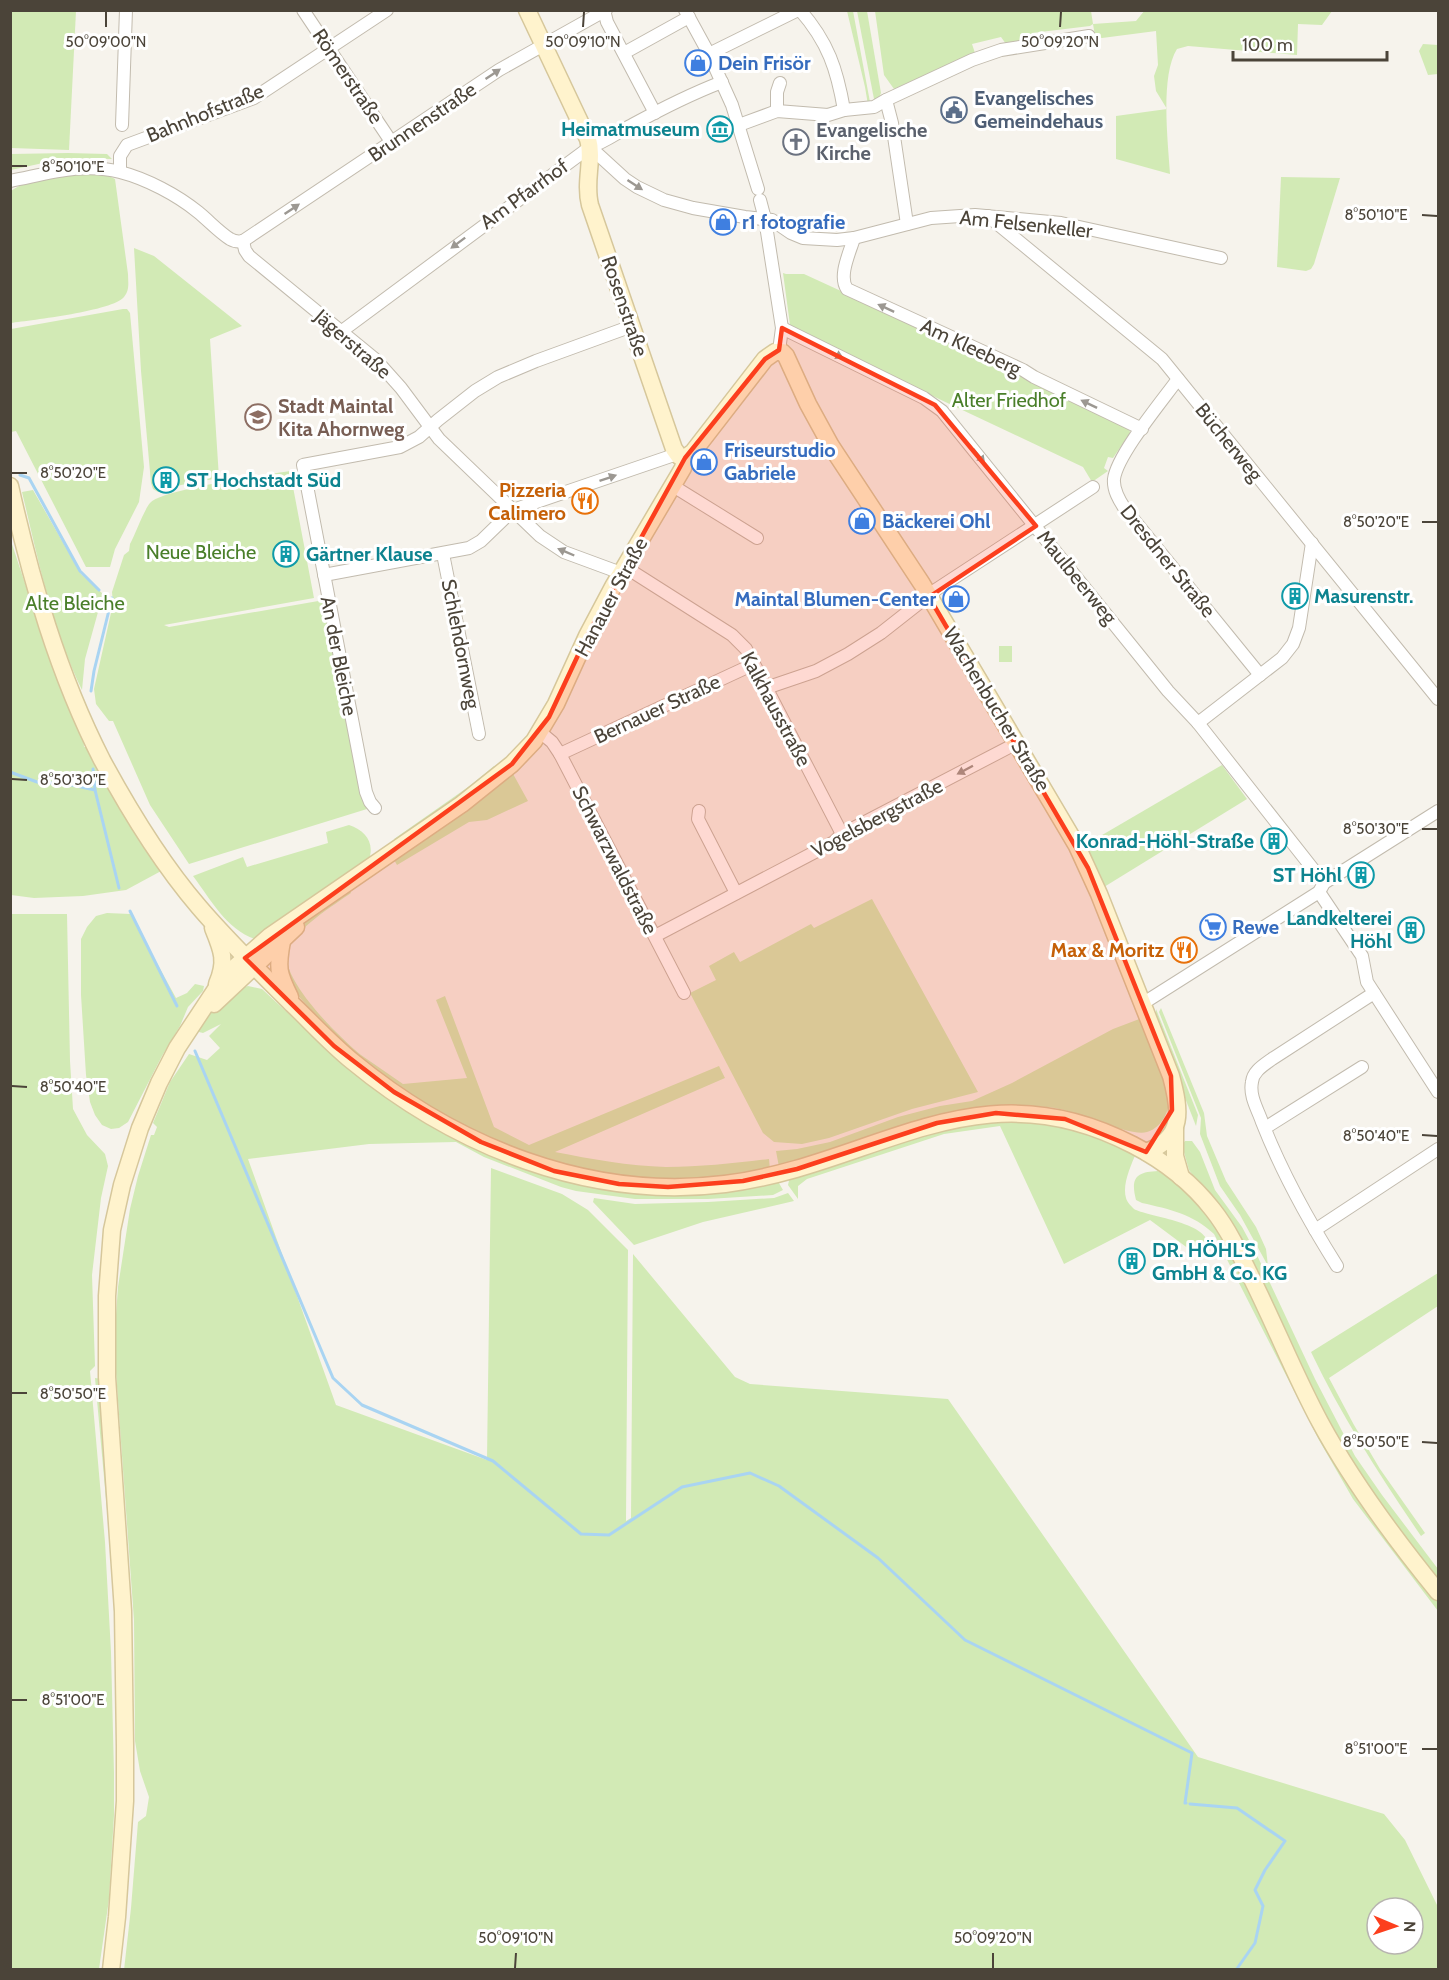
<svg xmlns="http://www.w3.org/2000/svg" width="1449" height="1980" viewBox="0 0 1449 1980" font-family="Cabin,sans-serif">
	<style>
		.green { fill: #d2eab5; fill-rule: evenodd }
		.lines { fill: none; stroke-linecap: round; stroke-linejoin: round }
		.stream { stroke: #a9d4f2; stroke-width: 3 }
		.street-casing { stroke: #c2bbae; stroke-width: 14 }
		.secondary-casing { stroke: #d6c79b; stroke-width: 19 }
		.street { stroke: #fff; stroke-width: 12 }
		.secondary { stroke: #fff3cd; stroke-width: 16 }
		.oneway { fill: #9c9892 }
		.marked { fill: #fc3f1d; fill-opacity: 0.2; stroke: #fc3f1d; stroke-width: 4.5; stroke-linejoin: round }
		.ticks { fill: none; stroke: #4b4439; stroke-width: 2 }
		.labels { text-anchor: middle; dominant-baseline: central; stroke-width: 6; stroke-linejoin: round; paint-order: stroke }
		.shop-label { font-size: 20px; font-weight: bold; fill: #366cbe; stroke: #fff; text-anchor: start }
		.street-label { font-size: 20px; fill: #4b4439; stroke: #fff }
		.service-label { font-size: 20px; font-weight: bold; fill: #4e5e75; stroke: #fff; text-anchor: start }
		.culture-label { font-size: 20px; font-weight: bold; fill: #0d838f; stroke: #fff; text-anchor: end }
		.worship-label { font-size: 20px; font-weight: bold; fill: #5b616d; stroke: #fff; text-anchor: start }
		.park-label { font-size: 20px; fill: #4a7f2a; stroke: #fff }
		.education-label { font-size: 20px; font-weight: bold; fill: #785e54; stroke: #fff; text-anchor: start }
		.food-label { font-size: 20px; font-weight: bold; fill: #c56008; stroke: #fff; text-anchor: end }
		.ticks-label { font-size: 15px; text-anchor: middle; fill: #4b4439; stroke: #fff; stroke-width: 6; stroke-linejoin: round; paint-order: stroke }
	</style>
	<rect width="100%" height="100%" fill="#f6f3ec"/>
	<g class="green">
		<path d="M11,10L76,11L69,150L11,148Z"/>
		<path d="M1145,10L1332,11L1322,25L1298,24L1297,55L1188,46L1177,49C1160,76 1168,142 1170,174L1116,159V116L1167,109L1156,91L1154,76L1158,65L1156,31L1102,38L1095,36L1093,24L1090,26L1032,33L1030,41L1006,44L1001,37L972,44L975,53L894,89L884,75L875,11H1091L1093,24L1136,21Z"/>
		<path d="M847,11H853L870,102L868,105L865,87Z"/>
		<path d="M857,11H867L881,93L879,98L876,100L874,99Z"/>
		<path d="M1423,44L1438,45V74L1428,75L1419,51Z"/>
		<path d="M68,153L107,154L112,159L66,158L11,170V154Z"/>
		<path d="M81,174L109,176L115,179L128,274C128,282 130,290 124,297C113,311 32,320 11,323V191C31,177 57,176 81,174Z"/>
		<path d="M1281,177L1340,178L1314,264L1311,269L1306,271L1277,267Z"/>
		<path d="M134,248L154,256L242,326L210,339L219,478L181,485L158,492L153,489L151,483L141,371Z"/>
		<path d="M783,273L786,274H804L1015,371L1129,426L1130,433L1113,458L1108,457L1104,468L1108,471L1092,482L1083,467L939,399L790,325Z"/>
		<path d="M123,309H127L130,313L144,467L139,502L115,549L110,567H86L16,431L11,432V329Z"/>
		<path d="M290,471L314,598L164,625L169,627L324,600L349,738L367,809L189,864L150,805L113,721H109L96,704L94,689L113,604L112,592L124,555L129,551L130,544C135,535 144,510 150,503C163,489 266,475 290,471Z"/>
		<path d="M33,490L81,574L103,594L85,659L82,690C52,628 38,559 22,492Z"/>
		<path d="M10,538L43,638L83,729L84,747H91L163,870L126,890L83,896L34,898L11,895Z"/>
		<rect x="999" y="646" width="13" height="16"/>
		<path d="M1222,765L1247,799L1104,887L1085,845Z"/>
		<path d="M494,766L496,769L474,788L398,840L394,839L471,785Z"/>
		<path d="M512,772L528,801L487,820L469,822L397,865L393,858Z"/>
		<path d="M349,825C365,830 375,843 369,859L255,939C226,929 211,900 193,876L243,857L247,867L328,843L326,832Z"/>
		<path d="M349,887L351,893C335,904 293,931 287,950C279,979 340,1038 361,1055C375,1065 389,1074 403,1084L467,1078L436,1000L445,996L494,1127L529,1145L719,1066L725,1078L555,1152C591,1159 629,1166 666,1167C701,1167 735,1163 769,1159L770,1170C703,1182 648,1184 581,1170C482,1149 378,1088 312,1011C297,994 279,978 283,953C287,928 329,901 349,887Z"/>
		<path d="M872,899L978,1092L912,1109L829,1138L802,1144L774,1142L763,1133L690,993L716,980L709,966L734,952L740,962L811,924L814,928Z"/>
		<path d="M107,913L130,914L176,998L187,993L195,984L204,986L203,991L188,1007L180,1026L162,1056L128,1122L119,1128L111,1129L102,1125L95,1115L90,1102L86,1075L81,995V939L87,927L96,916Z"/>
		<path d="M10,914H67L70,1061L73,1109L87,1135L105,1154L108,1166L101,1198L92,1275L95,1366L90,1371L105,1542L111,1652L114,1773V1815L109,1899L99,1969H11Z"/>
		<path d="M248,986L262,989L318,1041L391,1096L578,1180L776,1178L783,1190L773,1195L708,1199H635L576,1191L561,1187L484,1157L456,1142L369,1144L248,1159L336,1405L487,1460L491,1168L562,1194L588,1210L628,1250L626,1521L631,1518L633,1254L735,1377L750,1384L948,1399L1198,1757L1384,1814L1405,1840L1438,1907V1970H124L131,1908L138,1822L146,1816L149,1797L140,1771L135,1741L134,1620L116,1373L115,1329L118,1287L130,1209L138,1176L151,1135H154L157,1127L153,1123L170,1082L189,1054L207,1060L220,1048L209,1036L221,1024L203,1033L195,1031C209,1014 225,991 248,986ZM1377,1908H1413V1944H1377Z"/>
		<path d="M1161,1008L1204,1113L1207,1136L1226,1181L1256,1227L1266,1249L1268,1266L1240,1215L1220,1186L1200,1134L1201,1118L1159,1012Z"/>
		<path d="M1156,1009L1198,1115L1196,1126L1156,1024Z"/>
		<path d="M1142,1018C1149,1035 1156,1052 1163,1069C1165,1076 1170,1084 1170,1091C1171,1107 1164,1127 1147,1132C1130,1137 1078,1112 1055,1108C1030,1105 1006,1106 982,1108L779,1167L776,1151L797,1149L830,1142L898,1117L940,1106L972,1101L1012,1083L1113,1029Z"/>
		<path d="M969,1121L1063,1123L1136,1153C1131,1166 1122,1184 1126,1198C1127,1202 1131,1206 1134,1209C1147,1217 1221,1223 1206,1252L1197,1255L1150,1220L1064,1264L1000,1126L944,1134L807,1179L798,1186V1199L788,1185L790,1176Z"/>
		<path d="M1185,1141H1192L1200,1152L1215,1190L1242,1227L1256,1253L1315,1379L1355,1456L1382,1495L1438,1569V1582L1410,1547L1344,1454L1203,1189L1189,1170L1182,1145Z"/>
		<path d="M1158,1171L1170,1178L1190,1194L1215,1222L1293,1379L1438,1599V1611L1353,1499L1319,1440L1214,1234C1193,1214 1169,1209 1142,1203L1136,1200C1130,1177 1137,1172 1158,1171Z"/>
		<path d="M788,1193L794,1201L703,1222L634,1245L593,1202L594,1198L635,1204L708,1202L774,1198Z"/>
		<path d="M1438,1273V1306L1329,1378L1354,1425L1380,1469L1425,1533L1421,1536C1380,1476 1342,1417 1311,1352Z"/>
		<path d="M95,1378L103,1379L119,1611V1798L113,1576Z"/>
	</g>
	<g class="lines">
		<g class="stream">
			<path d="M20,475L29,478L80,571L99,590"/>
			<path d="M91,691L94,671L112,598"/>
			<path d="M93,769L95,790L119,888"/>
			<path d="M10,772L37,782L67,784L95,790"/>
			<path d="M130,911L177,1006"/>
			<path d="M195,1051L333,1378L362,1405L493,1461L581,1534L609,1535L682,1487L750,1473L779,1486L878,1558L965,1640L1192,1753L1185,1803H1186"/>
			<path d="M1190,1804L1237,1808L1285,1841L1265,1870L1255,1890L1263,1906L1255,1943L1236,1970"/>
		</g>
		<g class="street-casing">
			<g id="street">
				<path d="M303,10L392,143"/>
				<path d="M604,10L607,22L655,113"/>
				<path d="M685,10L709,54L732,105L758,189"/>
				<path d="M800,10C828,42 837,69 844,110"/>
				<path d="M624,53L689,17"/>
				<path d="M709,54L798,10"/>
				<path d="M886,100L892,123L907,224"/>
				<path d="M777,111V92L780,83"/>
				<path d="M122,125L126,10"/>
				<path d="M739,125L777,111L828,115L844,110L874,107L886,100L972,60L1001,50L1089,36"/>
				<path d="M590,147L625,179L637,187L664,200L693,208L745,217L772,220L791,233L803,238L837,240L854,238L931,218L975,215L1061,223L1221,258"/>
				<path d="M120,171V156L127,145L254,98L387,10"/>
				<path d="M10,181C47,174 83,162 120,172C147,179 177,195 198,212C209,221 219,232 230,239C235,242 238,242 243,241"/>
				<path d="M760,200L765,219L782,328L779,351"/>
				<path d="M988,216L1162,359L1438,699"/>
				<path d="M854,238C850,252 838,276 847,289L1023,370L1034,377L1142,429"/>
				<path d="M243,241L245,250L249,256L376,360L401,388L439,439L540,536L564,552L621,573"/>
				<path d="M243,241L499,70L606,10"/>
				<path d="M782,328L924,398L942,411L1168,691L1198,723L1324,883"/>
				<path d="M342,331L590,147C605,142 618,132 632,125C661,109 691,94 722,82"/>
				<path d="M1178,379C1162,401 1117,455 1114,479C1113,490 1119,500 1125,509L1260,675"/>
				<path d="M673,486L757,538"/>
				<path d="M443,554L479,734"/>
				<path d="M625,567L732,635L746,649L754,664L842,834"/>
				<path d="M324,575L469,548L481,541L513,510L677,454"/>
				<path d="M766,688L816,671L848,654L881,633L937,589L1093,487"/>
				<path d="M1198,723L1282,658L1293,644L1299,628L1312,543"/>
				<path d="M540,732L552,742L560,754L684,993"/>
				<path d="M560,754L754,664"/>
				<path d="M375,808L370,802L366,792L303,465L400,447L419,437L438,420L475,391L498,377L536,361L632,326"/>
				<path d="M699,811L698,819L736,893"/>
				<path d="M1319,892L1362,956L1367,982L1438,1092"/>
				<path d="M655,936L834,842L842,834L1017,743"/>
				<path d="M1142,1004L1319,892L1324,883L1438,811"/>
				<path d="M1265,1128L1362,1067"/>
				<path d="M1315,1230L1438,1149"/>
				<path d="M1337,1266C1308,1220 1282,1173 1262,1122C1258,1110 1249,1096 1252,1082C1253,1071 1264,1065 1272,1059L1374,993"/>
			</g>
		</g>
		<g class="secondary-casing">
			<g id="secondary">
				<path d="M527,10L588,139C594,160 584,181 590,205L674,449L679,456L685,458"/>
				<path d="M10,486C31,580 58,674 102,760C129,810 162,864 199,907C228,941 260,972 292,1004C312,1023 330,1043 352,1061C455,1146 589,1201 725,1184C875,1165 977,1063 1133,1145C1164,1161 1192,1183 1213,1210C1228,1229 1239,1252 1249,1273C1274,1322 1294,1374 1320,1422C1353,1483 1394,1538 1438,1592"/>
				<path d="M213,928C222,950 227,961 217,984"/>
				<path d="M282,941C277,968 278,973 290,997"/>
				<path d="M214,1004L296,927"/>
				<path d="M1175,1129V1156L1181,1177"/>
				<path d="M111,1970L117,1917L125,1801V1746L123,1611L107,1377V1296L112,1230L122,1185L140,1128L159,1083L177,1048L224,977L270,936L462,804L512,764L534,741L556,704L587,636L614,585L683,468L685,458L693,452L765,359L775,352H782L786,356L808,404L831,446L922,584L1077,846L1099,894L1171,1076C1180,1109 1185,1138 1146,1152"/>
			</g>
		</g>
		<use href="#street" class="street"/>
		<use href="#secondary" class="secondary"/>
	</g>
	<defs><path id="oneway-solid" d="M-6-.8H1V-3.2L6.5 0L1 3.2V.8H-6Z" transform="scale(1.5)"/></defs>
	<g class="oneway">
		<use href="#oneway-solid" transform="translate(493 74) rotate(-34)"/>
		<use href="#oneway-solid" transform="translate(635 185) rotate(33)"/>
		<use href="#oneway-solid" transform="translate(292 209) rotate(-34)"/>
		<use href="#oneway-solid" transform="translate(458 243) rotate(143)"/>
		<use href="#oneway-solid" transform="translate(886 308) rotate(-155)"/>
		<use href="#oneway-solid" transform="translate(835 354) rotate(26)"/>
		<use href="#oneway-solid" transform="translate(1089 404) rotate(-154)"/>
		<use href="#oneway-solid" transform="translate(979 456) rotate(51)"/>
		<use href="#oneway-solid" transform="translate(608 478) rotate(-19)"/>
		<use href="#oneway-solid" transform="translate(566 552) rotate(-157)"/>
		<use href="#oneway-solid" transform="translate(965 770) rotate(152)"/>
	</g>
	<path class="marked" d="M782,328L935,405L1036,526L929,597L1088,868L1171,1076L1172,1110L1146,1152L1065,1119L996,1113L937,1123L797,1169L743,1181L668,1187L619,1184L554,1171L481,1142L394,1092L334,1046L245,958L512,764L549,717L587,636L685,458L765,359L779,350Z"/>
	<path class="ticks" d="M106,27V12M583,27L584,12M1060,27L1061,12M12,166H27M1422,215L1437,216M12,473H27M1422,522H1437M12,779L27,780M1422,829H1437M12,1086L27,1087M1422,1135L1437,1136M12,1393H27M1422,1442L1437,1443M12,1700H27M1422,1749H1437M515,1968L516,1953M993,1968V1953"/>
	<defs>
		<g id="shop-ring" transform="scale(1.35)"><circle r="9.5" fill="#fff" stroke="#3f7fe0" stroke-width="1.5"/><path d="M-5-2.5h2.3a2.7 3.5 0 0 1 5.4 0H5L5.5 6h-11ZM-1.5-2.5h3a1.5 2.3 0 0 0-3 0Z" fill="#3f7fe0"/></g>
		<g id="civic-ring" transform="scale(1.35)"><circle r="9.5" fill="#fff" stroke="#5c6f8a" stroke-width="1.5"/><path d="M-.6-6.5H3V-4.5H.6V-3L4-1V1h2V6H-6V1h2V-1L-.6-3ZM-1.2 2.5V6h2.4V2.5Z" fill="#5c6f8a"/></g>
		<g id="museum-ring" transform="scale(1.35)"><circle r="9.5" fill="#fff" stroke="#0f9aa8" stroke-width="1.5"/><path d="M0-6L6-3V-2H-6V-3ZM-5-1h2V3h-2ZM-1-1h2V3h-2ZM3-1h2V3H3ZM-6 4H6V6H-6Z" fill="#0f9aa8"/></g>
		<g id="church-ring" transform="scale(1.35)"><circle r="9.5" fill="#fff" stroke="#6b7280" stroke-width="1.5"/><path d="M-1.2-6h2.4v3.5h3.3v2.4h-3.3V6h-2.4V-.1h-3.3v-2.4h3.3Z" fill="#6b7280"/></g>
		<g id="school-ring" transform="scale(1.35)"><circle r="9.5" fill="#fff" stroke="#8d6e63" stroke-width="1.5"/><path d="M0-5L7-2L0 1L-7-2ZM-4 1L0 2.5L4 1V4Q0 6-4 4Z" fill="#8d6e63"/></g>
		<g id="building-ring" transform="scale(1.35)"><circle r="9.5" fill="#fff" stroke="#0f9aa8" stroke-width="1.5"/><path d="M-4-6H4V6H1V3H-1V6H-4ZM-2.5-4.3h1.7v1.8h-1.7ZM.8-4.3h1.7v1.8H.8ZM-2.5-1h1.7V.8h-1.7ZM.8-1h1.7V.8H.8Z" fill="#0f9aa8"/></g>
		<g id="restaurant-ring" transform="scale(1.35)"><circle r="9.5" fill="#fff" stroke="#e8710a" stroke-width="1.5"/><path d="M-5-6h1v4h1v-4h1v4h1v-4h1v5L-1.5 .5V6h-2V.5L-5-1ZM5-6V6H3V1.5H1.5Q1.5-4 5-6Z" fill="#e8710a"/></g>
		<g id="supermarket-ring" transform="scale(1.35)"><circle r="9.5" fill="#fff" stroke="#3f7fe0" stroke-width="1.5"/><path d="M-6-5.5h2.5l.6 2H6L4.5 2H-2.5L-4.4-4H-6ZM-1.5 3.2a1.3 1.3 0 1 0 .1 0ZM3 3.2a1.3 1.3 0 1 0 .1 0Z" fill="#3f7fe0"/></g>
	</defs>
	<g fill-rule="evenodd">
		<use href="#shop-ring" x="698" y="63"/>
		<use href="#civic-ring" x="954" y="110"/>
		<use href="#museum-ring" x="720" y="129"/>
		<use href="#church-ring" x="796" y="142"/>
		<use href="#shop-ring" x="723" y="222"/>
		<use href="#school-ring" x="258" y="417"/>
		<use href="#shop-ring" x="704" y="462"/>
		<use href="#building-ring" x="166" y="480"/>
		<use href="#restaurant-ring" x="585" y="501"/>
		<use href="#shop-ring" x="862" y="521"/>
		<use href="#building-ring" x="286" y="554"/>
		<use href="#building-ring" x="1295" y="596"/>
		<use href="#shop-ring" x="956" y="599"/>
		<use href="#building-ring" x="1274" y="841"/>
		<use href="#building-ring" x="1361" y="875"/>
		<use href="#supermarket-ring" x="1213" y="927"/>
		<use href="#building-ring" x="1411" y="930"/>
		<use href="#restaurant-ring" x="1184" y="950"/>
		<use href="#building-ring" x="1132" y="1261"/>
	</g>
	<g class="labels">
		<g class="shop-label">
			<text x="718" y="63">Dein Frisör</text>
			<text x="742" y="222">r1 fotografie</text>
			<text x="724" y="450">Friseurstudio<tspan x="724" dy="23">Gabriele</tspan></text>
			<text x="882" y="521">Bäckerei Ohl</text>
			<text x="936" y="599" text-anchor="end">Maintal Blumen-Center</text>
			<text x="1232" y="927">Rewe</text>
		</g>
		<g class="street-label">
			<text transform="translate(348 76) rotate(56)">Römerstraße</text>
			<text transform="translate(205 113) rotate(-22)">Bahnhofstraße</text>
			<text transform="translate(422 122) rotate(-34)">Brunnenstraße</text>
			<text transform="translate(524 194) rotate(-36)">Am Pfarrhof</text>
			<text transform="translate(1026 224) rotate(6)">Am Felsenkeller</text>
			<text transform="translate(625 306) rotate(71)">Rosenstraße</text>
			<text transform="translate(353 344) rotate(41)">Jägerstraße</text>
			<text transform="translate(971 347) rotate(25)">Am Kleeberg</text>
			<text transform="translate(1229 442) rotate(51)">Bücherweg</text>
			<text transform="translate(1168 561) rotate(51)">Dresdner Straße</text>
			<text transform="translate(1077 577) rotate(51)">Maulbeerweg</text>
			<text transform="translate(611 597) rotate(-62)">Hanauer Straße</text>
			<text transform="translate(461 644) rotate(79)">Schlehdornweg</text>
			<text transform="translate(339 656) rotate(79)">An der Bleiche</text>
			<text transform="translate(657 709) rotate(-25)">Bernauer Straße</text>
			<text transform="translate(776 709) rotate(62)">Kalkhausstraße</text>
			<text transform="translate(997 709) rotate(59)">Wachenbucher Straße</text>
			<text transform="translate(877 818) rotate(-28)">Vogelsbergstraße</text>
			<text transform="translate(615 860) rotate(63)">Schwarzwaldstraße</text>
		</g>
		<g class="service-label">
			<text x="974" y="98">Evangelisches<tspan x="974" dy="23">Gemeindehaus</tspan></text>
		</g>
		<g class="culture-label">
			<text x="700" y="129">Heimatmuseum</text>
			<text x="186" y="480" text-anchor="start">ST Hochstadt Süd</text>
			<text x="306" y="554" text-anchor="start">Gärtner Klause</text>
			<text x="1314" y="596" text-anchor="start">Masurenstr.</text>
			<text x="1254" y="841">Konrad-Höhl-Straße</text>
			<text x="1342" y="875">ST Höhl</text>
			<text x="1392" y="918">Landkelterei<tspan x="1392" dy="23">Höhl</tspan></text>
			<text x="1152" y="1250" text-anchor="start">DR. HÖHL'S<tspan x="1152" dy="23">GmbH &amp; Co. KG</tspan></text>
		</g>
		<g class="worship-label">
			<text x="816" y="130">Evangelische<tspan x="816" dy="23">Kirche</tspan></text>
		</g>
		<g class="park-label">
			<text x="1009" y="400">Alter Friedhof</text>
			<text x="201" y="552">Neue Bleiche</text>
			<text x="75" y="603">Alte Bleiche</text>
		</g>
		<g class="education-label">
			<text x="278" y="406">Stadt Maintal<tspan x="278" dy="23">Kita Ahornweg</tspan></text>
		</g>
		<g class="food-label">
			<text x="566" y="490">Pizzeria<tspan x="566" dy="23">Calimero</tspan></text>
			<text x="1164" y="950">Max &amp; Moritz</text>
		</g>
	</g>
	<g class="ticks-label">
		<text x="106" y="47">50°09'00"N</text>
		<text x="583" y="47">50°09'10"N</text>
		<text x="1060" y="47">50°09'20"N</text>
		<text x="73" y="172">8°50'10"E</text>
		<text x="1376" y="220">8°50'10"E</text>
		<text x="73" y="478">8°50'20"E</text>
		<text x="1376" y="527">8°50'20"E</text>
		<text x="73" y="785">8°50'30"E</text>
		<text x="1376" y="834">8°50'30"E</text>
		<text x="73" y="1092">8°50'40"E</text>
		<text x="1376" y="1141">8°50'40"E</text>
		<text x="73" y="1399">8°50'50"E</text>
		<text x="1376" y="1447">8°50'50"E</text>
		<text x="73" y="1705">8°51'00"E</text>
		<text x="1376" y="1754">8°51'00"E</text>
		<text x="516" y="1943">50°09'10"N</text>
		<text x="993" y="1943">50°09'20"N</text>
	</g>
	<rect width="1449" height="1980" fill="none" stroke="#4b4439" stroke-width="24"/>
	<g transform="translate(1395 1926) rotate(92)"><circle r="28" fill="#ffffff" stroke="#b7b4b0" stroke-width="1.5"/>
	<path d="M0-4.5L10 22L0 15L-10 22Z" fill="#fc3f1d"/>
	<text y="-9" font-size="16" font-weight="bold" text-anchor="middle" fill="#4b4439">N</text>
	</g>
	<path d="M1233 51v9h154v-9" fill="none" stroke="#4b4439" stroke-width="3"/>
	<text x="1242" y="51" font-size="18" fill="#4b4439" stroke="#ffffff" stroke-width="4.5" paint-order="stroke">100 m</text>
</svg>
